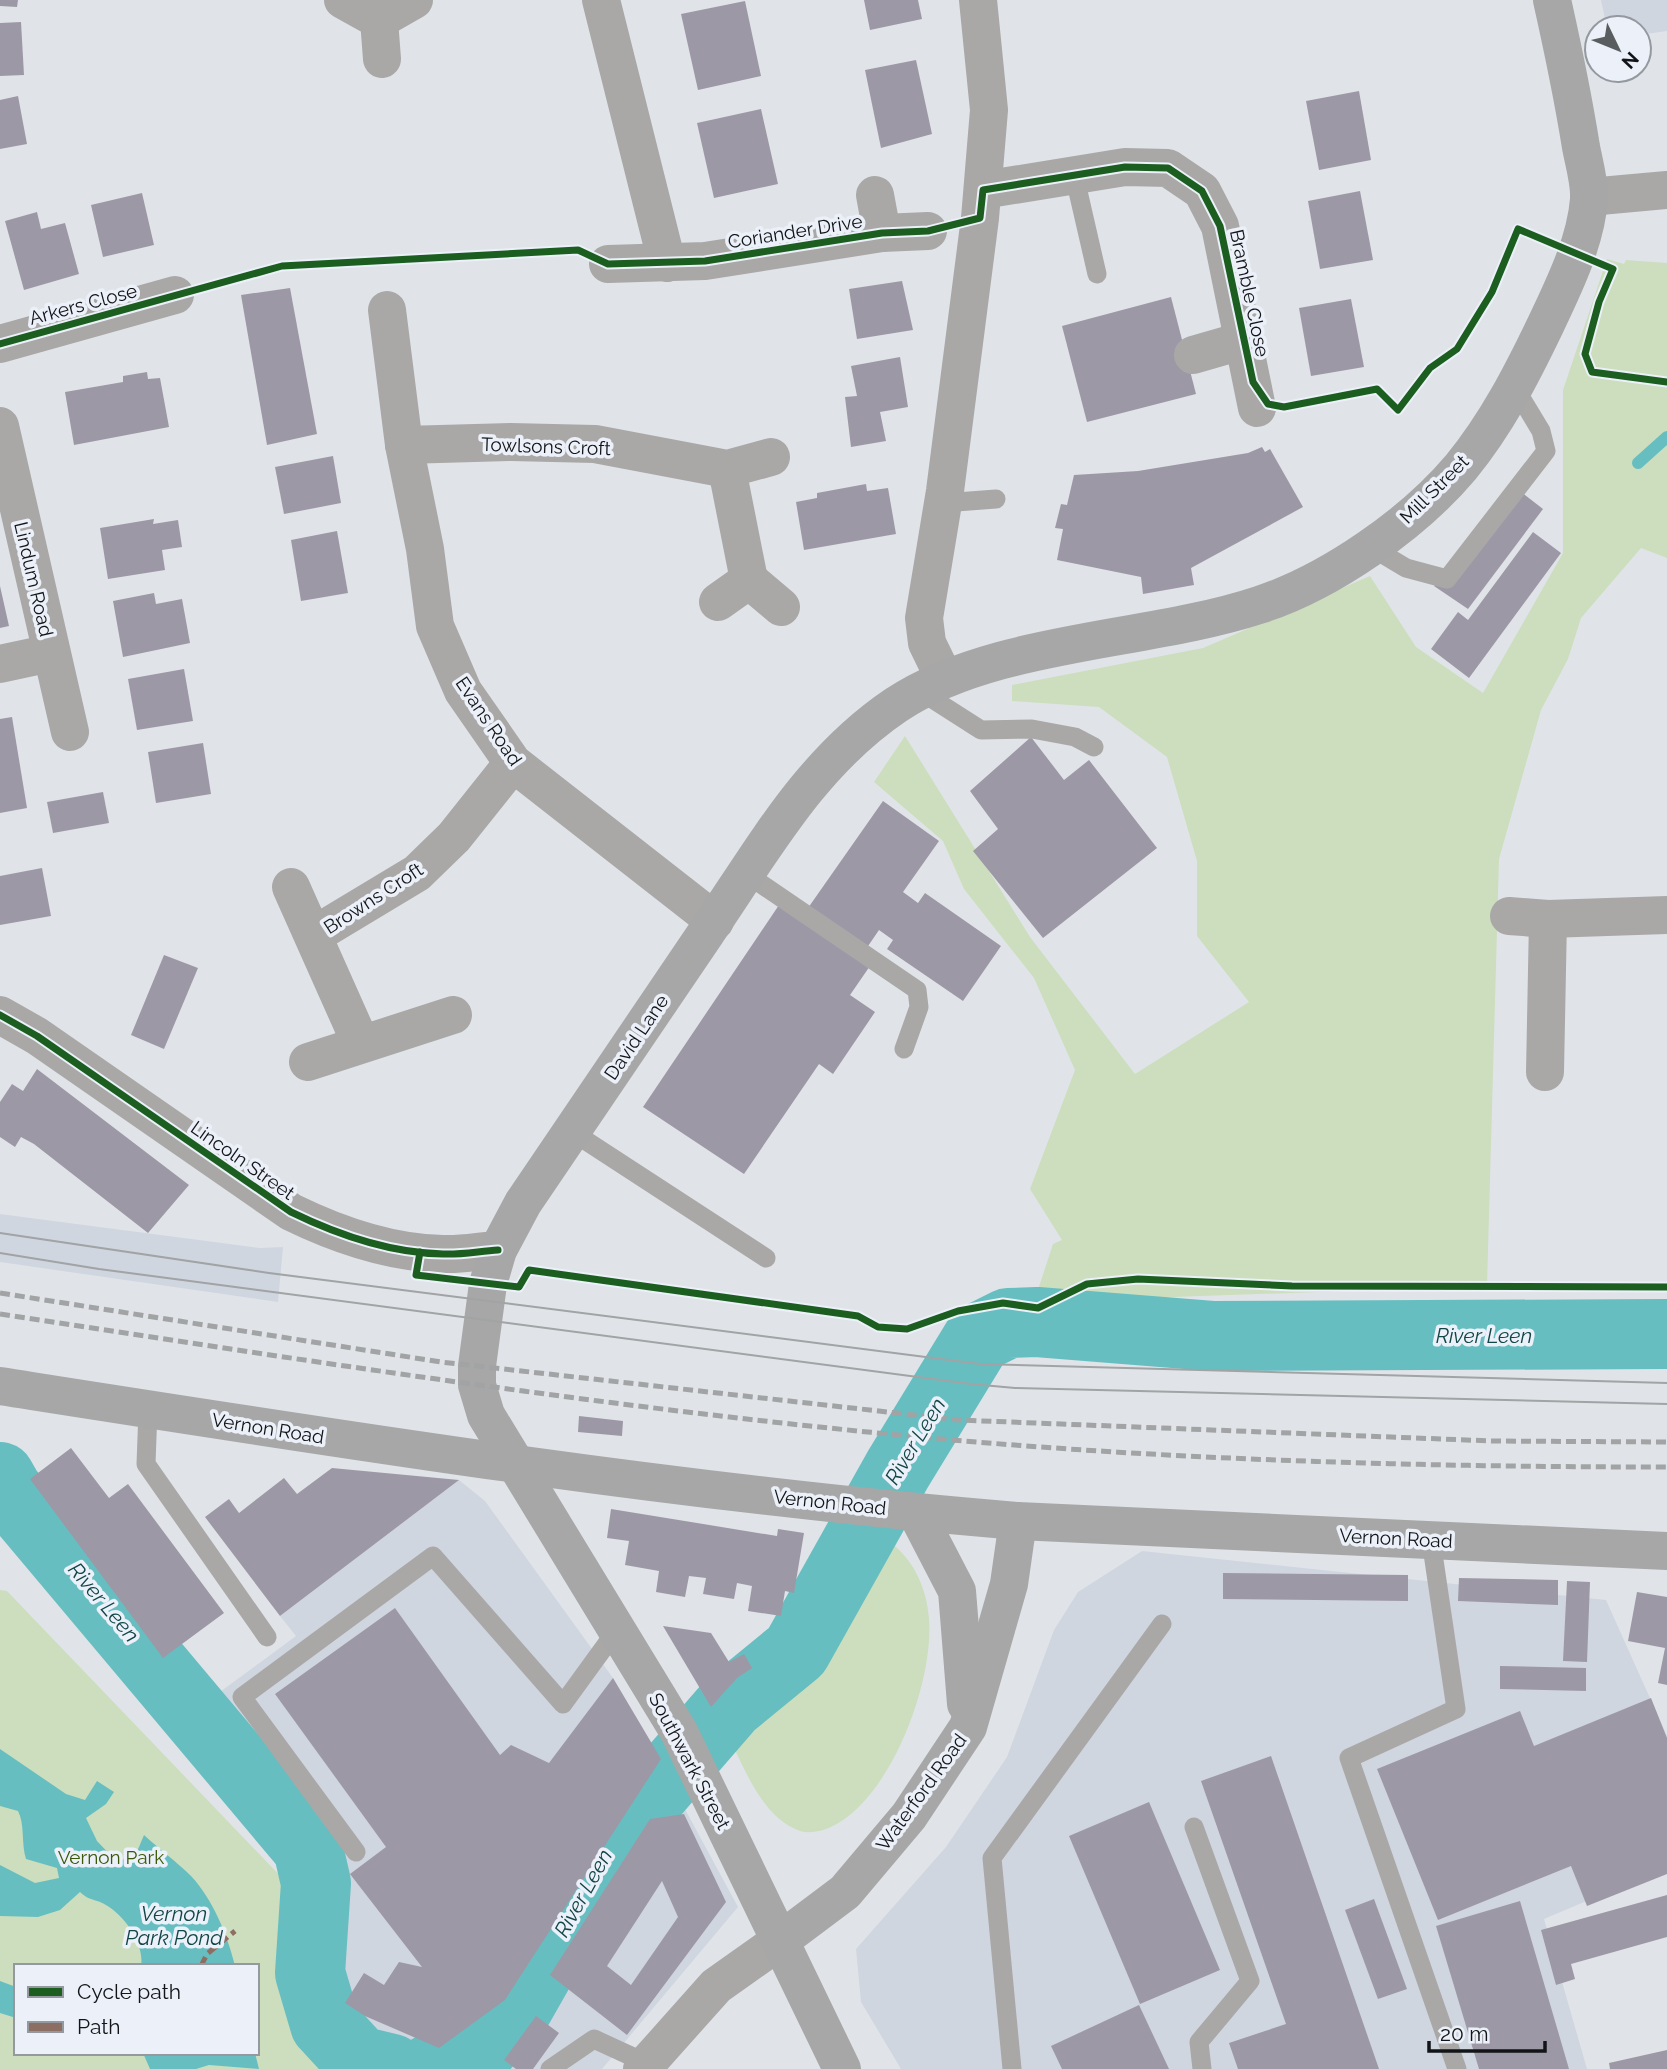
<svg xmlns="http://www.w3.org/2000/svg" width="1667" height="2069" viewBox="0 0 1667 2069" font-family="Raleway,sans-serif">
	<style>
		.built { fill: #cfd6e0 }
		.green { fill: #ccdebe; fill-rule: evenodd }
		.water { fill: #67bec0 }
		.lines { fill: none; stroke-linecap: round; stroke-linejoin: round }
		.stream { stroke: #67bec0; stroke-width: 12 }
		.river { stroke: #67bec0; stroke-width: 70 }
		.building { fill: #9d98a6; fill-rule: evenodd }
		.service { stroke: #a9a8a7; stroke-width: 19 }
		.minor { stroke: #a9a8a7; stroke-width: 38 }
		.secondary { stroke: #a7a7a7; stroke-width: 38 }
		.tram { stroke: #a1a3a4; stroke-width: 2 }
		.rail { stroke: #a1a3a4; stroke-width: 5; stroke-dasharray: 10 5; stroke-linecap: butt }
		.quiet { stroke: #8d6e63; stroke-width: 5; stroke-dasharray: 10 5; stroke-linecap: butt }
		.cycleway-casing { stroke: #ebf0f9; stroke-width: 11 }
		.cycleway { stroke: #1b5e20; stroke-width: 7 }
		.labels { text-anchor: middle; dominant-baseline: central; stroke-width: 7; stroke-linejoin: round; paint-order: stroke }
		.street-label { font-size: 19px; fill: #121417; stroke: #ebf0f9 }
		.park-label { font-size: 19px; fill: #3a5908; stroke: #ebf0f9 }
		.water-label { font-size: 21px; font-style: italic; fill: #114646; stroke: #ebf0f9 }
	</style>
	<rect width="100%" height="100%" fill="#e0e4e8"/>
	<g class="built">
		<path d="M1601,0H1667V31L1639,35V28H1607Z"/>
		<path d="M0,1214L260,1248L283,1247L278,1302L0,1262Z"/>
		<path d="M459,1480L485,1501L613,1678L661,1759L505,2000L436,2042L391,2054L340,2012L332,1867L209,1700L296,1636L280,1616Z"/>
		<path d="M1142,1551L1606,1600L1667,1736V1867L1544,1919L1587,2069H901L861,2002L856,1949L946,1847L1007,1757L1054,1630L1078,1592Z"/>
		<path d="M673,1787L738,1907L602,2069H479L508,2042Z"/>
	</g>
	<g class="green">
		<path d="M1607,259L1624,264L1626,260L1667,263V558L1641,548L1581,618L1568,659L1541,710L1499,859L1487,1286L1034,1302L1053,1244L1062,1240L1030,1189L1075,1070L1034,978L964,889L943,841L874,782L905,736L1030,937L1135,1074L1249,1002L1197,936V861L1167,757L1099,707L1012,701V685L1203,648L1370,576L1416,647L1483,693L1563,553V390Z"/>
		<path d="M890,1542C914,1560 927,1589 929,1619C934,1682 891,1799 831,1827C822,1831 810,1834 800,1831C766,1819 749,1779 735,1750L816,1667Z"/>
		<path d="M0,1590L7,1591L287,1883L293,1986L315,2050L339,2069H0ZM16,1966H257V2053H16Z"/>
	</g>
	<g class="water">
		<path d="M0,1749L66,1794L85,1800L97,1781L114,1792L106,1804L86,1818L97,1841L117,1862L136,1854L144,1835C159,1849 177,1862 191,1876C212,1898 228,1936 235,1966H141C145,1943 122,1911 100,1902C92,1899 87,1899 80,1892L60,1910L38,1917L0,1916V1865L35,1883L59,1878L57,1868L26,1859C21,1843 25,1824 18,1811L0,1806Z"/>
		<path d="M0,1981L16,1987V2018L0,2013Z"/>
		<path d="M143,2053H255L259,2069L209,2065L196,2069H150Z"/>
	</g>
	<g class="lines">
		<path class="stream" d="M1638,463L1667,437"/>
		<g class="river">
			<path d="M0,1477L8,1491L308,1848L316,1883L310,1973L325,2024L359,2061L392,2069"/>
			<path d="M430,2069L466,2067L519,2006L614,1839L730,1705L796,1651L898,1469L978,1338L1008,1323L1037,1322L1212,1336L1667,1334"/>
		</g>
	</g>
	<g class="building">
		<path d="M0,0H18L17,7L0,6Z"/>
		<path d="M864,0H918L922,19L870,30Z"/>
		<path d="M745,1L761,76L698,90L681,14Z"/>
		<path d="M21,22L24,75L0,76V23Z"/>
		<path d="M916,60L932,134L881,148L865,70Z"/>
		<path d="M1359,91L1371,160L1319,170L1306,101Z"/>
		<path d="M18,96L27,144L0,149V100Z"/>
		<path d="M761,109L778,184L714,198L697,123Z"/>
		<path d="M1360,191L1373,260L1320,269L1308,201Z"/>
		<path d="M142,193L154,245L103,257L91,205Z"/>
		<path d="M37,212L41,229L65,223L79,274L24,290L5,221Z"/>
		<path d="M902,281L913,330L857,339L849,289Z"/>
		<path d="M290,288L317,434L267,445L241,295Z"/>
		<path d="M1171,297L1196,394L1087,422L1062,326Z"/>
		<path d="M1351,299L1364,367L1311,376L1299,308Z"/>
		<path d="M900,357L908,407L880,412L886,441L851,447L845,397L857,396L851,366Z"/>
		<path d="M147,372L148,379L160,378L169,427L74,445L65,392L123,382V376Z"/>
		<path d="M1262,447L1265,452L1270,449L1303,507L1191,568L1194,585L1143,594L1141,577L1057,560L1063,529L1055,528L1061,504L1067,505L1074,475L1138,471L1248,453Z"/>
		<path d="M333,456L341,503L284,514L275,467Z"/>
		<path d="M866,484L867,491L888,488L896,534L804,550L796,502L817,498V493Z"/>
		<path d="M1512,485L1543,509L1468,609L1434,586Z"/>
		<path d="M154,519L153,524L178,520L182,547L162,550L165,570L108,579L100,528Z"/>
		<path d="M337,531L348,593L301,601L291,540Z"/>
		<path d="M1533,532L1561,553L1469,678L1431,649L1458,612L1468,620Z"/>
		<path d="M0,586L9,626L0,628Z"/>
		<path d="M154,593L156,604L182,599L190,643L123,657L113,601Z"/>
		<path d="M184,669L193,721L137,730L128,679Z"/>
		<path d="M12,717L27,808L0,813V719Z"/>
		<path d="M1031,737L1064,780L1089,760L1157,848L1043,938L973,851L998,829L970,791Z"/>
		<path d="M203,743L211,794L156,803L148,752Z"/>
		<path d="M103,792L109,823L53,833L47,802Z"/>
		<path d="M883,801L939,841L903,892L918,903L925,893L1001,946L963,1001L887,949L893,940L879,930L866,949L808,908Z"/>
		<path d="M42,868L51,916L0,925V876Z"/>
		<path d="M779,905L870,966L850,995L875,1012L833,1074L819,1064L744,1174L643,1107Z"/>
		<path d="M164,955L198,968L164,1049L131,1035Z"/>
		<path d="M37,1069L189,1185L148,1233L34,1144L21,1137L15,1147L0,1137V1102L12,1084L23,1091Z"/>
		<path d="M579,1416L623,1421L622,1436L578,1432Z"/>
		<path d="M71,1448L109,1498L128,1484L224,1613L163,1658L30,1479Z"/>
		<path d="M332,1468L459,1480L280,1616L205,1517L229,1499L239,1513L284,1478L297,1494Z"/>
		<path d="M611,1509L777,1536L778,1529L804,1533L794,1593L785,1591L781,1616L748,1611L752,1586L737,1583L734,1599L703,1594L706,1578L689,1576L685,1597L656,1592L659,1571L625,1565L629,1541L607,1538Z"/>
		<path d="M1223,1573L1408,1575V1601L1223,1599Z"/>
		<path d="M1459,1578L1558,1580V1605L1458,1601Z"/>
		<path d="M1567,1581L1590,1582L1587,1662L1563,1661Z"/>
		<path d="M1637,1592L1667,1597V1685L1658,1683L1665,1648L1628,1641Z"/>
		<path d="M395,1608L500,1755L511,1745L549,1763L613,1678L661,1759L505,2000L439,2048L365,2016L345,2003L364,1973L384,1985L399,1962L422,1967L350,1874L386,1847L275,1694Z"/>
		<path d="M663,1626L711,1633L729,1662L744,1654L752,1668L737,1678L711,1707Z"/>
		<path d="M1500,1666L1586,1668V1691L1500,1689Z"/>
		<path d="M1651,1698L1667,1738V1874L1587,1906L1571,1866L1438,1920L1377,1769L1520,1711L1534,1746Z"/>
		<path d="M1271,1756L1379,2069H1238L1229,2043L1286,2024L1201,1781Z"/>
		<path d="M1149,1802L1220,1970L1140,2004L1069,1836Z"/>
		<path d="M684,1814L726,1902L627,2035L550,1975L650,1819ZM662,1881L678,1917L631,1985L607,1966Z"/>
		<path d="M1667,1895V1937L1571,1964L1575,1979L1556,1985L1541,1930Z"/>
		<path d="M1374,1899L1407,1989L1378,1999L1345,1910Z"/>
		<path d="M1520,1901L1569,2069H1479L1436,1926Z"/>
		<path d="M1139,2005L1169,2069H1062L1051,2046Z"/>
		<path d="M536,2016L559,2033L533,2069H516L504,2060Z"/>
		<path d="M1667,2050V2069H1610L1609,2063Z"/>
	</g>
	<g class="lines">
		<g class="service">
			<path d="M1074,174L1097,274"/>
			<path d="M943,503L996,499"/>
			<path d="M1371,547L1406,568L1447,579L1546,451L1541,431L1515,388"/>
			<path d="M920,691L981,730L1032,729L1075,737L1094,747"/>
			<path d="M745,873L917,990L919,1007L904,1049"/>
			<path d="M571,1131L766,1258"/>
			<path d="M148,1410L146,1464L267,1637"/>
			<path d="M1431,1540L1456,1709L1349,1758L1457,2069"/>
			<path d="M1194,1827L1250,1981L1199,2042L1202,2069"/>
			<path d="M356,1852L242,1697L433,1556L563,1704L616,1631"/>
			<path d="M550,2069L594,2039L646,2063"/>
			<path d="M1012,2069L992,1858L1162,1624"/>
		</g>
		<g class="minor">
			<path d="M343,0L379,20L382,59"/>
			<path d="M601,0L667,263"/>
			<path d="M379,20L414,0"/>
			<path d="M983,190L1125,167L1168,168L1202,191L1220,226L1257,408"/>
			<path d="M875,195L882,233"/>
			<path d="M1589,197L1667,190"/>
			<path d="M608,264L705,261L882,233L928,231"/>
			<path d="M387,310L404,445L425,549L435,626L463,691L513,763L715,921"/>
			<path d="M0,344L175,295"/>
			<path d="M1193,355L1245,340"/>
			<path d="M0,426L70,732"/>
			<path d="M404,445L511,442L595,444L727,469L771,457"/>
			<path d="M727,469L749,580"/>
			<path d="M718,602L749,580L781,607"/>
			<path d="M0,664L51,653"/>
			<path d="M944,678L927,643L924,618L945,491L980,218L989,110L978,0"/>
			<path d="M291,887L361,1044"/>
			<path d="M1509,916L1548,919L1667,915"/>
			<path d="M314,935L417,873L454,837L513,763"/>
			<path d="M0,1015L37,1036L291,1212C338,1235 390,1253 443,1254C461,1255 480,1251 498,1250"/>
			<path d="M308,1062L453,1015"/>
			<path d="M1545,1072L1548,919"/>
			<path d="M642,2069L716,1986L781,1940"/>
		</g>
		<g class="secondary">
			<path d="M0,1386C338,1439 677,1493 1018,1521L1667,1551"/>
			<path d="M916,1512L957,1591L966,1704"/>
			<path d="M781,1940L845,1892L909,1816L968,1727L1009,1584L1018,1521"/>
			<path d="M842,2069L679,1732L486,1415L477,1385V1366L488,1284L498,1250L523,1203C584,1113 645,1023 706,933C763,850 810,763 896,705C994,640 1147,642 1259,605C1330,582 1413,524 1461,467C1497,423 1522,374 1546,324C1564,286 1586,241 1589,199C1590,183 1584,163 1581,147C1573,97 1563,49 1552,0"/>
		</g>
		<g class="tram">
			<path d="M0,1233L269,1273L980,1364L1667,1383"/>
			<path d="M0,1253L99,1269L971,1384L1015,1388L1667,1404"/>
		</g>
		<g class="rail">
			<path d="M0,1293L441,1362L959,1420L1492,1441L1667,1442"/>
			<path d="M0,1314C289,1358 577,1403 868,1432C1133,1459 1400,1467 1667,1467"/>
		</g>
		<path class="quiet" d="M201,1966L207,1954L235,1931"/>
		<g class="cycleway-casing">
			<g id="cycleway">
				<path d="M0,344L282,266L578,250L608,264L705,261L882,233L928,231L980,218L983,190L1125,167L1168,168L1202,191L1220,226L1253,382L1268,404L1284,407L1377,389L1398,410L1430,368L1457,349L1492,292L1518,229L1613,269L1599,302L1585,354L1592,372L1667,382"/>
				<path d="M0,1015L37,1036L291,1212C338,1235 390,1253 443,1254C461,1255 480,1251 498,1250"/>
				<path d="M420,1252L416,1275L519,1287L529,1270L858,1316L878,1327L907,1329L958,1311L1003,1303L1038,1308L1087,1284L1138,1279L1292,1286L1667,1287"/>
			</g>
		</g>
		<use href="#cycleway" class="cycleway"/>
	</g>
	<g class="labels">
		<g class="street-label">
			<text transform="translate(795 231) rotate(-9)">Coriander Drive</text>
			<text transform="translate(1250 293) rotate(78)">Bramble Close</text>
			<text transform="translate(83 304) rotate(-15)">Arkers Close</text>
			<text transform="translate(546 446) rotate(2)">Towlsons Croft</text>
			<text transform="translate(1434 489) rotate(-45)">Mill Street</text>
			<text transform="translate(34 579) rotate(77)">Lindum Road</text>
			<text transform="translate(489 721) rotate(56)">Evans Road</text>
			<text transform="translate(373 898) rotate(-33)">Browns Croft</text>
			<text transform="translate(636 1037) rotate(-56)">David Lane</text>
			<text transform="translate(243 1160) rotate(35)">Lincoln Street</text>
			<text transform="translate(268 1428) rotate(9)">Vernon Road</text>
			<text transform="translate(830 1502) rotate(6)">Vernon Road</text>
			<text transform="translate(1396 1538) rotate(3)">Vernon Road</text>
			<text transform="translate(690 1761) rotate(62)">Southwark Street</text>
			<text transform="translate(921 1792) rotate(-54)">Waterford Road</text>
		</g>
		<g class="park-label">
			<text x="111" y="1857">Vernon Park</text>
		</g>
		<g class="water-label">
			<text x="1484" y="1335">River Leen</text>
			<text transform="translate(915 1441) rotate(-59)">River Leen</text>
			<text transform="translate(104 1602) rotate(50)">River Leen</text>
			<text transform="translate(583 1893) rotate(-61)">River Leen</text>
			<text x="174" y="1913">Vernon<tspan x="174" dy="24">Park Pond</tspan></text>
		</g>
	</g>
	<rect x="14" y="1964" width="245" height="91" fill="#ebf0f9" stroke="#94989f" stroke-width="2"/>
	<rect x="28" y="1987" width="35" height="10" fill="#1b5e20" stroke="#94989f" stroke-width="2"/>
	<text x="77" y="1999" font-size="21" fill="#121417">Cycle path</text>
	<rect x="28" y="2022" width="35" height="10" fill="#8d6e63" stroke="#94989f" stroke-width="2"/>
	<text x="77" y="2034" font-size="21" fill="#121417">Path</text>
	<g transform="translate(1618 49) rotate(133)"><circle r="33" fill="#ebf0f9" stroke="#94989f" stroke-width="2"/>
	<path d="M0-5L12 26L0 18L-12 26Z" fill="#5a5d60"/>
	<text y="-10" font-size="19" font-weight="bold" text-anchor="middle" fill="#121417">N</text>
	</g>
	<path d="M1429 2041v10h116v-10" fill="none" stroke="#121417" stroke-width="3.5"/>
	<text x="1440" y="2041" font-size="21" fill="#121417" stroke="#ebf0f9" stroke-width="5" paint-order="stroke">20 m</text>
</svg>
